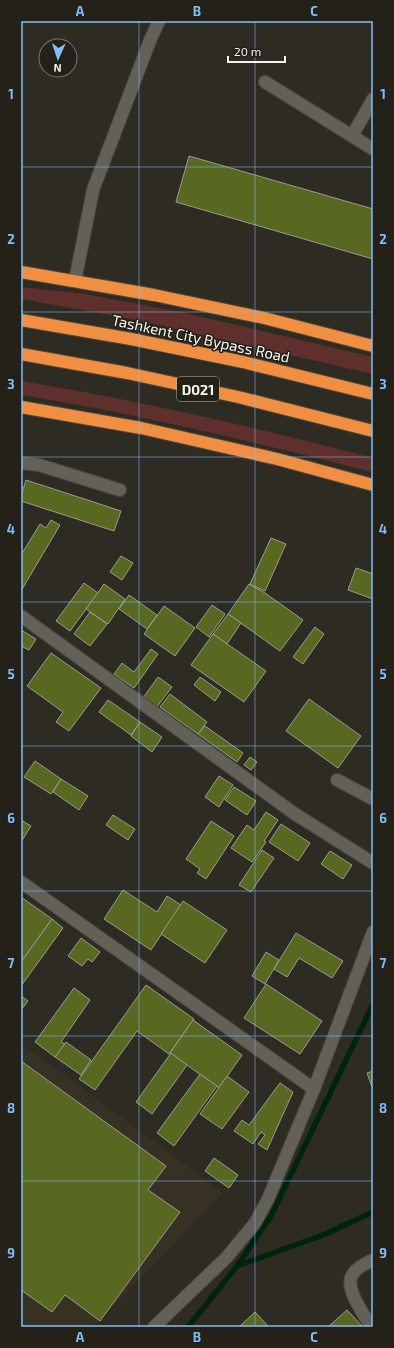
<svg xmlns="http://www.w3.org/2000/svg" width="394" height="1348" viewBox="0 0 394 1348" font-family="'Exo 2',sans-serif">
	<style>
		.built { fill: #373123 }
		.green { fill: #5f2f2c }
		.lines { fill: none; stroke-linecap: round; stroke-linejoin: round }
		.stream { stroke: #00230e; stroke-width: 5.5 }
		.building { fill: #586820; stroke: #999c92 }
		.minor-casing { stroke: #4c4942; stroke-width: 14 }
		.highway-casing { stroke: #4c4942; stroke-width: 14 }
		.minor { stroke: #636057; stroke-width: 12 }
		.highway { stroke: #f08f41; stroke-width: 12 }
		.grid { fill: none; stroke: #81bdfa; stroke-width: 1; stroke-opacity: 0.55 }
		.labels { text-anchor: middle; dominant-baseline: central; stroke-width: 3; stroke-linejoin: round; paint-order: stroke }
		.shield { fill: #242119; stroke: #b7b5af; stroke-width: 1 }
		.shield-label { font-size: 14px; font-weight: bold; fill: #f6f4ef }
		.street-label { font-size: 15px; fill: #f6f4ef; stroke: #242119 }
		.neatline { fill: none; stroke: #81bdfa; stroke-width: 1.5 }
		.grid-label { font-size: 13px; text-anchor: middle; font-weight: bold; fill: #81bdfa }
	</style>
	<rect width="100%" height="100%" fill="#2e2b23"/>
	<path class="built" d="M21,1043L223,1193L93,1327H21Z"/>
	<g class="green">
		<path d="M21,287L85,294L181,312L373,357V374L142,321L21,299Z"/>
		<path d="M21,381C139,400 257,428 373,458V472C257,443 140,414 21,395Z"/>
	</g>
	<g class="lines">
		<g class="stream">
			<path d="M237,1266L323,1235L373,1212"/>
			<path d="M188,1327L237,1266L271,1216L373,1004"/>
		</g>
	</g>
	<g class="building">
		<path d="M189,156L373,209V259L176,202Z"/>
		<path d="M26,480L121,511L114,531L21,501V496Z"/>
		<path d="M51,520L60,525L21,591V555L40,524L46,528Z"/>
		<path d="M271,538L286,544L265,591L250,584Z"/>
		<path d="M121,556L133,563L122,580L110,572Z"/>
		<path d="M356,568L373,574V599L348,590Z"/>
		<path d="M84,583L98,593L70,631L56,621Z"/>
		<path d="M104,584L125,599L108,624L86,609Z"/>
		<path d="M249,584L265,593L303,620L280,651L228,614Z"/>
		<path d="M129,595L157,615L147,629L119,609Z"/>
		<path d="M212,605L225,614L209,637L196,627Z"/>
		<path d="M164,606L195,628L175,656L144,634Z"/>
		<path d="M90,612L107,624L90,646L74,634Z"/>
		<path d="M228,614L241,623L227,644L213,634Z"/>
		<path d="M315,627L324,634L303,664L293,657Z"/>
		<path d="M21,630L36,639L29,650L21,646Z"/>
		<path d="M213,634L266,671L244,702L191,665Z"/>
		<path d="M151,649L158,654L134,688L114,674L122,663L134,672Z"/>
		<path d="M51,653L101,688L69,731L56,722L63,712L27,686Z"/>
		<path d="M158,677L172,687L156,708L143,698Z"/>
		<path d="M200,677L221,692L215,701L194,685Z"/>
		<path d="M170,694L207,722L198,734L160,707Z"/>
		<path d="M309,699L361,736L338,768L286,731Z"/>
		<path d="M108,700L140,722L131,735L99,712Z"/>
		<path d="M140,722L162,737L152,752L131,736Z"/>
		<path d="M205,726L243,753L237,762L198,734Z"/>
		<path d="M250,757L257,762L251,770L244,765Z"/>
		<path d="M35,761L61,779L51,794L24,777Z"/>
		<path d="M219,776L233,785L219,807L205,797Z"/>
		<path d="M61,779L88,796L79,810L53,792Z"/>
		<path d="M234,787L256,801L247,815L225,800Z"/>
		<path d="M266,812L278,820L264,841L266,842L252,862L231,848L247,825L254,830Z"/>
		<path d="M113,815L135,829L128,840L106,825Z"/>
		<path d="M21,820L31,826L21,842Z"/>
		<path d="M211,821L234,836L206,879L197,873L200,869L186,859Z"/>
		<path d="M281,824L310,843L298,861L269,842Z"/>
		<path d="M262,850L274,858L251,892L239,885Z"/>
		<path d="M330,851L352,865L343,879L321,864Z"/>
		<path d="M123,890L157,912L167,896L181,905L151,950L104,919Z"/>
		<path d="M21,897L52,919L21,962Z"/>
		<path d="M183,901L227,930L205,963L161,934Z"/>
		<path d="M52,919L63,928L21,986V962Z"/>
		<path d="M296,933L343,961L332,978L299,958L287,977L274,969Z"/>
		<path d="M81,938L100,952L92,962L88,959L82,966L68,956Z"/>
		<path d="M266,952L279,960L265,984L252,976Z"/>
		<path d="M266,984L322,1021L300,1054L244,1018Z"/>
		<path d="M146,985L194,1019L169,1054L137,1031L95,1090L79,1079Z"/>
		<path d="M74,988L90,1000L61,1042L65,1044L55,1057L35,1042Z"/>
		<path d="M21,996L28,1001L21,1010Z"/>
		<path d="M193,1020L242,1055L219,1088L170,1053Z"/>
		<path d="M66,1042L91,1060L81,1075L55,1057Z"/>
		<path d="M171,1053L187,1065L152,1114L136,1102Z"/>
		<path d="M21,1061L166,1166L148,1190L180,1212L100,1321L65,1295L52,1312L21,1290Z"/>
		<path d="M373,1071V1086L372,1087L367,1073Z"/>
		<path d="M200,1074L217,1086L174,1146L157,1133Z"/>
		<path d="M227,1076L249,1092L222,1129L200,1114Z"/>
		<path d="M280,1083L293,1092L267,1150L258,1144L265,1135L261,1132L253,1144L234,1131L242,1120L249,1125Z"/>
		<path d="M214,1158L238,1175L229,1188L205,1171Z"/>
		<path d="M347,1310L361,1325L359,1327H328Z"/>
		<path d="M255,1312L269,1327H239Z"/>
	</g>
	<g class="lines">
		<g class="minor-casing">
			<g id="minor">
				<path d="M265,82L373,149"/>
				<path d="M352,136L373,99"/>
				<path d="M75,281L93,190L151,38L159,21"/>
				<path d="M21,463L39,465L120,490"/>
				<path d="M21,616L295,814L373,863"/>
				<path d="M337,780L373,799"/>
				<path d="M21,882L314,1089"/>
				<path d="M154,1327L227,1257L255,1223L268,1199L314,1089L373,932"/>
				<path d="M371,1327C364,1314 343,1287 353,1274C357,1267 366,1263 373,1260"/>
			</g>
		</g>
		<g class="highway-casing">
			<g id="highway">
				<path d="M21,272L154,295L264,318L373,346"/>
				<path d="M21,320L131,339L243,362L373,394"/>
				<path d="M21,354L127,373L238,397L373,431"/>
				<path d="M21,407L141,428L277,459L373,485"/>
			</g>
		</g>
		<use href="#minor" class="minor"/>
		<use href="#highway" class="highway"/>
	</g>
	<path class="grid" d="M139,21V1327M255,21V1327M21,167H373M21,312H373M21,457H373M21,602H373M21,746H373M21,891H373M21,1036H373M21,1181H373"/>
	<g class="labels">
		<rect class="shield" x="177" y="377" width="42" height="24" rx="3"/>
		<g class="shield-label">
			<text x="198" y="389">D021</text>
		</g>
		<g class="street-label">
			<text transform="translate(201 338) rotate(12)">Tashkent City Bypass Road</text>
		</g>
	</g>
	<rect width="394" height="1348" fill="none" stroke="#242119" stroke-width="44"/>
	<g transform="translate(58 58) rotate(183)"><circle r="19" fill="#242119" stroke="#78756f"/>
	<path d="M0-3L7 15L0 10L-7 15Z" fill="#81bdfa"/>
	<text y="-6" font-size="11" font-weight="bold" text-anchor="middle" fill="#f6f4ef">N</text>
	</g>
	<path d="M228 56v6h57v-6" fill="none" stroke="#f6f4ef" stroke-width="2"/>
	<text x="234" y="56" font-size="12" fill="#f6f4ef" stroke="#242119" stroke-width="3" paint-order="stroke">20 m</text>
	<rect x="22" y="22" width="350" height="1304" class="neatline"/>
	<g class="grid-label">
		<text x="80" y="16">A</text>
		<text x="197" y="16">B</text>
		<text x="314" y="16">C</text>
		<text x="11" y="99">1</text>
		<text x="383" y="99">1</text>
		<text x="11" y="244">2</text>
		<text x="383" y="244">2</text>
		<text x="11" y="389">3</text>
		<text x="383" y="389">3</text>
		<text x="11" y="534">4</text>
		<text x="383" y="534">4</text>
		<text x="11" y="679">5</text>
		<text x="383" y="679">5</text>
		<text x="11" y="823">6</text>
		<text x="383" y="823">6</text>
		<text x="11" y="968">7</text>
		<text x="383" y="968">7</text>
		<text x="11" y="1113">8</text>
		<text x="383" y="1113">8</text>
		<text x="11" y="1258">9</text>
		<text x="383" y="1258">9</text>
		<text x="80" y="1342">A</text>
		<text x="197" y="1342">B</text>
		<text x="314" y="1342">C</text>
	</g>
</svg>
